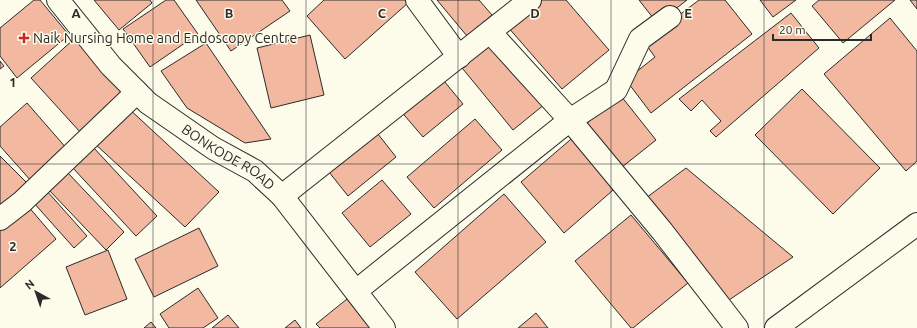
<svg xmlns="http://www.w3.org/2000/svg" width="917" height="328" viewBox="0 0 917 328" font-family="Ubuntu,sans-serif">
	<style>
		.building { fill: #f2b8a0; stroke: #2b2b2b }
		.lines { fill: none; stroke-linecap: round; stroke-linejoin: round }
		.street-casing { stroke: #2b2b2b; stroke-width: 24 }
		.street { stroke: #fdfbea; stroke-width: 22 }
		.grid { fill: none; stroke: #2b2b2b; stroke-width: 1; stroke-opacity: 0.55 }
		.poi-dot { fill: #c62828; stroke: #fdfbea; stroke-width: 1.5 }
		.labels { text-anchor: middle; dominant-baseline: central; stroke-width: 3; stroke-linejoin: round; paint-order: stroke }
		.poi-label { font-size: 14px; fill: #2b2b2b; stroke: #fdfbea; text-anchor: start }
		.street-label { font-size: 14px; fill: #2b2b2b; stroke: #fdfbea }
		.grid-label { font-size: 13px; text-anchor: middle; font-weight: bold; fill: #2b2b2b; stroke: #fdfbea; stroke-width: 3; stroke-linejoin: round; paint-order: stroke }
	</style>
	<rect width="100%" height="100%" fill="#fdfbea"/>
	<g class="building">
		<path d="M34,0H40L69,35L17,78L0,56V28Z"/>
		<path d="M94,0H150L152,3L119,30Z"/>
		<path d="M166,0H174L198,34L150,67L123,29Z"/>
		<path d="M196,0H282L290,11L231,51Z"/>
		<path d="M324,0H407L409,2L345,59L307,16Z"/>
		<path d="M437,0H479L492,15L467,36Z"/>
		<path d="M537,0H566L609,50L562,89L507,26Z"/>
		<path d="M639,0H687L657,23Z"/>
		<path d="M699,0H725L752,34L651,113L626,80L655,57L644,42Z"/>
		<path d="M760,0H796L773,17Z"/>
		<path d="M819,0H895L843,43L812,6Z"/>
		<path d="M910,0H917V9Z"/>
		<path d="M791,13L819,48L716,137L710,131L721,121L702,100L691,111L679,99Z"/>
		<path d="M890,18L917,51V161L906,171L824,74Z"/>
		<path d="M310,35L324,95L271,108L257,48Z"/>
		<path d="M490,37L545,104L513,130L458,63Z"/>
		<path d="M75,38L125,92L81,133L31,78Z"/>
		<path d="M206,43L271,139L245,143L187,108L161,71Z"/>
		<path d="M0,61L4,66L0,69Z"/>
		<path d="M439,75L463,104L423,137L399,109Z"/>
		<path d="M802,89L880,168L833,214L755,135Z"/>
		<path d="M621,96L656,140L617,171L582,127Z"/>
		<path d="M27,103L68,150L32,182L0,146V127Z"/>
		<path d="M127,107L219,192L185,227L93,142Z"/>
		<path d="M475,119L502,150L434,208L407,177Z"/>
		<path d="M374,129L396,157L348,196L325,167Z"/>
		<path d="M577,134L620,184L564,233L521,182Z"/>
		<path d="M93,147L157,216L136,236L72,167Z"/>
		<path d="M0,156L27,183L0,210Z"/>
		<path d="M686,168L793,257L726,302L646,198Z"/>
		<path d="M67,172L124,232L106,250L49,190Z"/>
		<path d="M382,180L411,214L370,247L342,213Z"/>
		<path d="M46,190L87,236L74,248L33,202Z"/>
		<path d="M504,194L546,242L457,319L415,272Z"/>
		<path d="M27,205L56,239L0,288V228Z"/>
		<path d="M631,215L688,283L633,328H631L575,261Z"/>
		<path d="M199,228L218,266L154,297L135,259Z"/>
		<path d="M108,250L127,299L85,315L66,267Z"/>
		<path d="M198,288L218,318L203,328H169L160,314Z"/>
		<path d="M347,299L370,328H320L316,324Z"/>
		<path d="M536,313L548,328H518Z"/>
		<path d="M228,315L239,328H212Z"/>
		<path d="M295,320L301,328H285Z"/>
		<path d="M151,322L156,328H144Z"/>
	</g>
	<g class="lines">
		<g class="street-casing">
			<g id="street">
				<path id="s1" d="M58,0L111,66L148,103L213,148L255,171L282,196L384,328"/>
				<path d="M417,0L459,57"/>
				<path d="M490,32L570,120L662,231L737,328"/>
				<path d="M282,196L530,0"/>
				<path d="M0,219L22,202L137,92"/>
				<path d="M356,291L570,120L616,90L640,39L670,17"/>
				<path d="M776,328L917,224"/>
			</g>
		</g>
		<use href="#street" class="street"/>
	</g>
	<path class="grid" d="M153,0V328M306,0V328M458,0V328M611,0V328M764,0V328M0,164H917"/>
	<path class="poi-dot" d="M22 32h4v4h4v4h-4v4h-4v-4h-4v-4h4z"/>
	<g class="labels">
		<g class="poi-label">
			<text x="33" y="38">Naik Nursing Home and Endoscopy Centre</text>
		</g>
		<g class="street-label">
			<text stroke="none"><textPath href="#s1" startOffset="234">BONKODE ROAD</textPath></text>
		</g>
	</g>
	<g class="grid-label">
		<text x="76" y="18">A</text>
		<text x="229" y="18">B</text>
		<text x="382" y="18">C</text>
		<text x="535" y="18">D</text>
		<text x="688" y="18">E</text>
		<text x="13" y="87">1</text>
		<text x="13" y="251">2</text>
	</g>
	<g transform="translate(36 292) rotate(320)" stroke="#fdfbea" stroke-width="3" paint-order="stroke">
	<path d="M0-3L7 15L0 10L-7 15Z" fill="#2b2b2b"/>
	<text y="-6" font-size="11" font-weight="bold" text-anchor="middle" fill="#2b2b2b">N</text>
	</g>
	<path d="M773 34v6h98v-6" fill="none" stroke="#2b2b2b" stroke-width="2"/>
	<text x="779" y="34" font-size="12" fill="#2b2b2b" stroke="#fdfbea" stroke-width="3" paint-order="stroke">20 m</text>
</svg>
